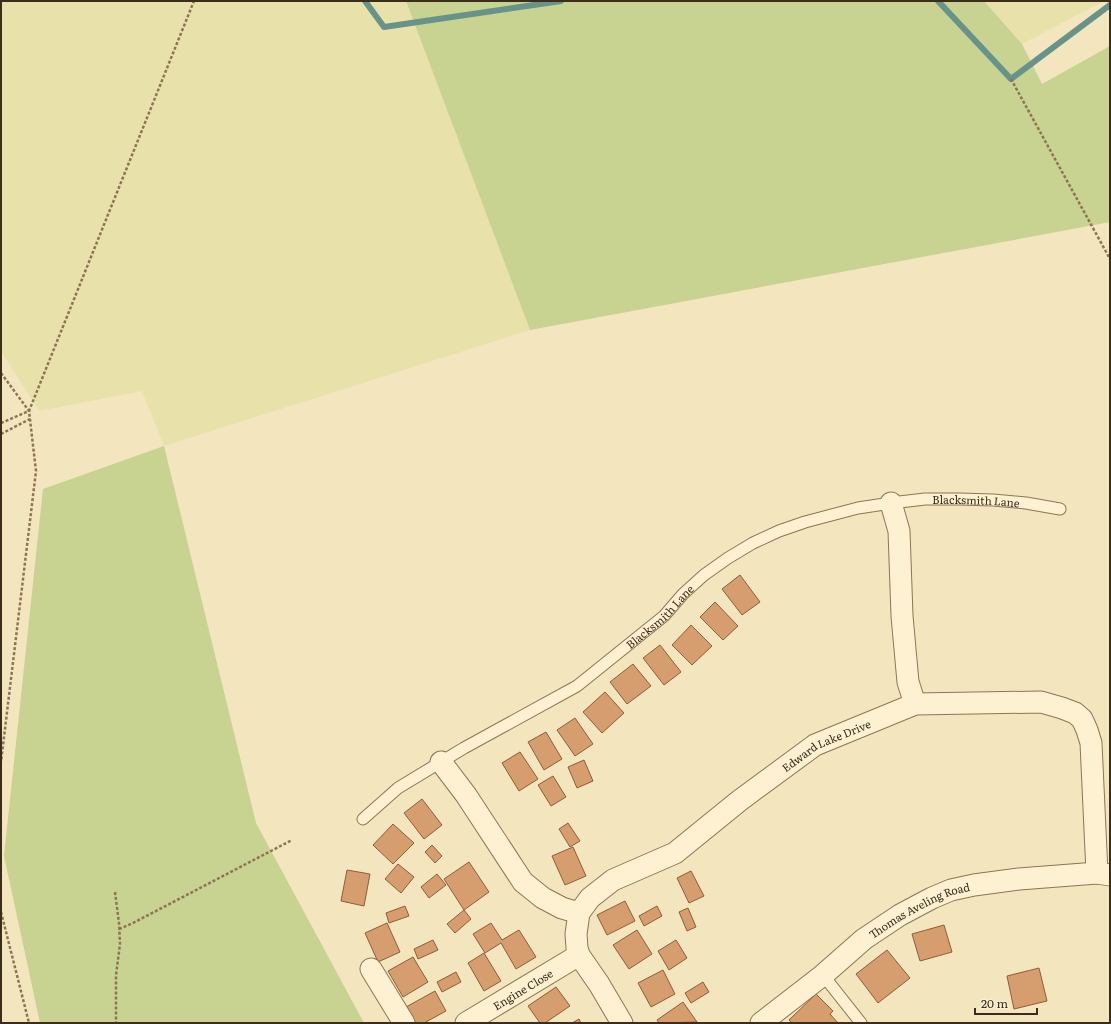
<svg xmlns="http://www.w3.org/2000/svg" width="1111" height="1024" viewBox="0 0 1111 1024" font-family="Literata,serif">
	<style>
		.farmland { fill: #e9e1aa }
		.green { fill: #c8d291 }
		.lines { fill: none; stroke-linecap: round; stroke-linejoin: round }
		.stream { stroke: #68938a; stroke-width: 6 }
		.building { fill: #d69d6f; stroke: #8f5d37 }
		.lane-casing { stroke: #8d7554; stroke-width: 13 }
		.street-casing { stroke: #8d7554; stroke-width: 23 }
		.path { stroke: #8d7554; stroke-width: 2.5; stroke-dasharray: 3 2; stroke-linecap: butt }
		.lane { stroke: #fdf1d2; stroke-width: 11 }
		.street { stroke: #fdf1d2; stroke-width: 21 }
		.labels { text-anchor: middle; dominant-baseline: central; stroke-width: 3; stroke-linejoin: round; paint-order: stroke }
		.street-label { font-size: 11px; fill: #3b2c1b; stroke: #f9eecf }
	</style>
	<rect width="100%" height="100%" fill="#f3e5be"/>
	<g class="farmland">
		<path d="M1,1H406L530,330L164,446L142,391L39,411L1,351Z"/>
		<path d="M984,1H1104L1022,44Z"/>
	</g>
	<g class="green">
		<path d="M406,1H984L1022,44L1042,84L1110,46V222L530,330Z"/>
		<path d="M164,446L256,823L364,1023H40L4,856L43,489Z"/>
	</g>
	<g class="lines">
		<g class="stream">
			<path d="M365,1L384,27L561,1"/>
			<path d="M938,1L1011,79L1110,5"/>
		</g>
	</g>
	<g class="building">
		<path d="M740,575L760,602L742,615L722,589Z"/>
		<path d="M715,602L738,626L723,640L700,617Z"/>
		<path d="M691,625L712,646L692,665L672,645Z"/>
		<path d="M660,645L681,672L664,685L643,658Z"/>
		<path d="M633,664L651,686L627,704L610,682Z"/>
		<path d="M605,692L624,713L602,733L583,712Z"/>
		<path d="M575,718L593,744L575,756L557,730Z"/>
		<path d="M546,732L562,759L544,770L528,742Z"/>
		<path d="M520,752L538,779L519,791L502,763Z"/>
		<path d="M584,760L593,781L577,788L568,767Z"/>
		<path d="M553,776L566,797L551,806L538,785Z"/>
		<path d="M422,799L442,825L424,839L404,813Z"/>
		<path d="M568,823L580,841L570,847L559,829Z"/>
		<path d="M393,824L414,843L393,864L373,845Z"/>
		<path d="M432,845L442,856L435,863L425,852Z"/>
		<path d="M573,847L586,876L565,885L552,856Z"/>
		<path d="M469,862L489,892L464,910L444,879Z"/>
		<path d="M398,864L414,877L401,893L385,879Z"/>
		<path d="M347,870L370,874L364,906L341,901Z"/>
		<path d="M691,871L704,896L689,903L677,878Z"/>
		<path d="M437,874L446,885L429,898L421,887Z"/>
		<path d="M625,901L635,921L607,935L597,915Z"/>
		<path d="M405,906L409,916L389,923L386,913Z"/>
		<path d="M657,906L662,916L644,926L639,916Z"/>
		<path d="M688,908L696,927L687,931L679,912Z"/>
		<path d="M464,910L471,919L455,933L447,924Z"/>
		<path d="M387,923L400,952L378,962L365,933Z"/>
		<path d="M491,923L502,940L519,930L536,957L516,969L501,943L485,953L473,934Z"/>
		<path d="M944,925L952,952L920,961L912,934Z"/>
		<path d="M637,930L652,954L629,969L613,945Z"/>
		<path d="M433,940L438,950L418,959L414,949Z"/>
		<path d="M676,940L687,958L669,970L658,951Z"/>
		<path d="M887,950L910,978L878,1003L856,974Z"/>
		<path d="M484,953L501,981L484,991L468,963Z"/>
		<path d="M413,957L428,982L403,997L388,971Z"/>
		<path d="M1039,968L1047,1001L1014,1009L1007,976Z"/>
		<path d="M663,970L675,994L651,1007L638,983Z"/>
		<path d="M456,972L461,982L442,992L437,982Z"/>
		<path d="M703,982L709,992L691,1003L685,993Z"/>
		<path d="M556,987L570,1006L545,1023H540L528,1006Z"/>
		<path d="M435,991L446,1011L424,1023H415L406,1007Z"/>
		<path d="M816,994L833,1011L830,1014L838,1023H792L789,1020Z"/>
		<path d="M683,1002L697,1022L659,1023L657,1020Z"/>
		<path d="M579,1019L581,1023H572Z"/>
	</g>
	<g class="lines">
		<g class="lane-casing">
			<g id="lane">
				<path id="s1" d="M363,819L398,788L464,748L577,686L664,616L683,594L704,575L728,558L753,543L779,531L805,522L858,508L891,503L925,499H959L993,500L1026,503L1060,509"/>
				<path d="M823,975L861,1023"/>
			</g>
		</g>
		<g class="street-casing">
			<g id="street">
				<path d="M891,503L899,531L902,616L908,682L915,704"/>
				<path d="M441,762L466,795L523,882L543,898L562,908L579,913"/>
				<path d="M371,969L404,1023"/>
				<path id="s2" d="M466,1023L579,955"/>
				<path id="s3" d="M622,1023L599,984L579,955L577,948L576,934L579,913L590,898L613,880L675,853L739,801L815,745L915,704L1041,702L1062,708L1075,713L1082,719L1087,730L1091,743L1097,873"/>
				<path id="s4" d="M761,1023L823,975L864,939L900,915L932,898L951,890L974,885L1019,879L1097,873L1110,875"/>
			</g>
		</g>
		<g class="path">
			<path d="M1011,79L1110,259"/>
			<path d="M1,373L29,411L36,471L1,762"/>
			<path d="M1,423L29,411L194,1"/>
			<path d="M1,434L30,419"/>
			<path d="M115,892L119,923L120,944L116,975V1023"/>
			<path d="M1,912L29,1023"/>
			<path d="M119,929L133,923L292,840"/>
		</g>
		<use href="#lane" class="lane"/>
		<use href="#street" class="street"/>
	</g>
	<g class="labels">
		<g class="street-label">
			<text stroke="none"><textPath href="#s1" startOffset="710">Blacksmith Lane</textPath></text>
			<text stroke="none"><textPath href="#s1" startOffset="361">Blacksmith Lane</textPath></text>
			<text stroke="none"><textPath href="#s3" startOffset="425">Edward Lake Drive</textPath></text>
			<text stroke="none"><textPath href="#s4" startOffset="196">Thomas Aveling Road</textPath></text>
			<text stroke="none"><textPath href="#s2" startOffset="66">Engine Close</textPath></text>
		</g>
	</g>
	<rect width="1111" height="1024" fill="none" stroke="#3b2c1b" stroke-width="4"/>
	<path d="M975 1008v6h62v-6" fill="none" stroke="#3b2c1b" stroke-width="2"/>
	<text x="981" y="1008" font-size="12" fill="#3b2c1b" stroke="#f9eecf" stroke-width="3" paint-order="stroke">20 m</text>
</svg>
